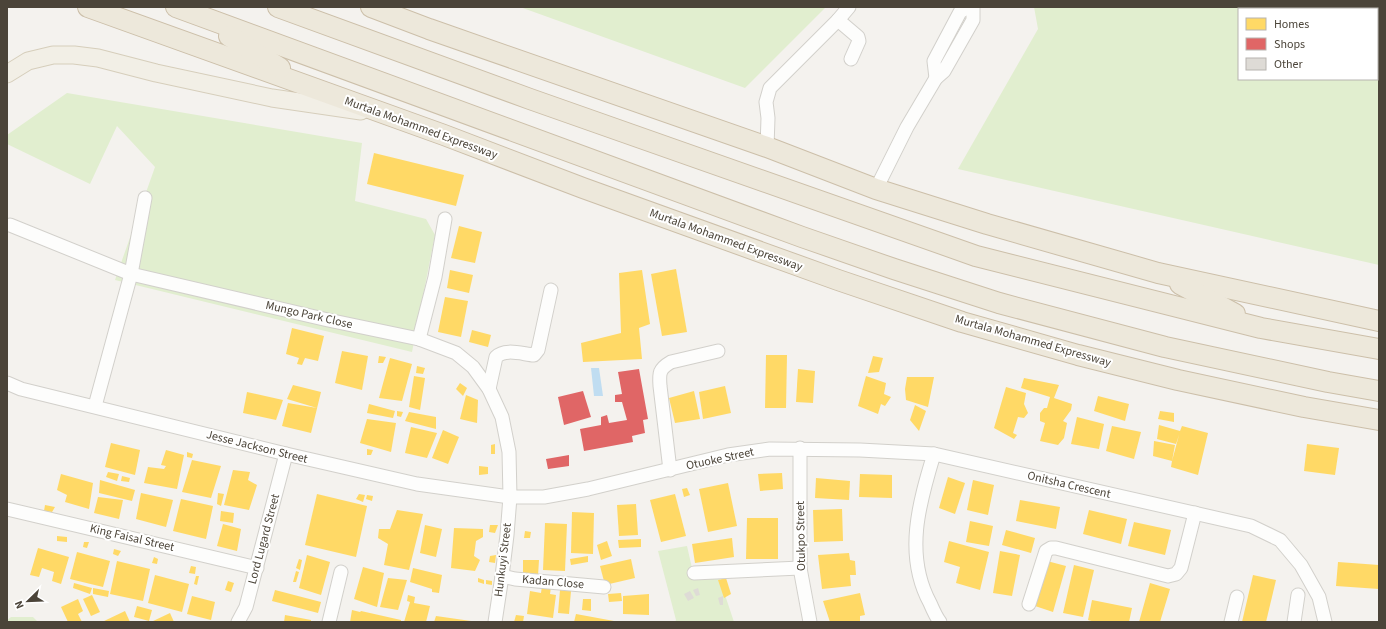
<svg xmlns="http://www.w3.org/2000/svg" width="1386" height="629" viewBox="0 0 1386 629" font-family="'Source Sans 3',sans-serif">
	<style>
		.green { fill: #e1eecf; fill-rule: evenodd }
		.water { fill: #c0ddf1 }
		.homes { fill: #ffd966 }
		.shops { fill: #e06666 }
		.building { fill: #dedbd6 }
		.lines { fill: none; stroke-linecap: round; stroke-linejoin: round }
		.minor-casing { stroke: #d2d0cb; stroke-width: 15 }
		.major-casing { stroke: #d6cebb; stroke-width: 19 }
		.highway-casing { stroke: #ccbfa9; stroke-width: 22 }
		.minor { stroke: #fdfdfc; stroke-width: 13 }
		.major { stroke: #f2efe6; stroke-width: 17 }
		.highway { stroke: #ede8db; stroke-width: 20 }
		.labels { text-anchor: middle; dominant-baseline: central; stroke-width: 4; stroke-linejoin: round; paint-order: stroke }
		.street-label { font-size: 12px; fill: #4b4439; stroke: #fff }
	</style>
	<rect width="100%" height="100%" fill="#f4f2ee"/>
	<g class="green">
		<path d="M520,7H826L745,88Z"/>
		<path d="M1034,7H1379V265L958,169L1038,29ZM1239,9H1377V79H1239Z"/>
		<path d="M67,93L362,143L355,201L426,219L435,235L412,352L115,280L155,167L117,126L90,184L7,144V135Z"/>
		<path d="M687,546L692,568L718,574L734,622H675L676,620L658,551Z"/>
		<path d="M11,617H33L38,622H7V620Z"/>
	</g>
	<path class="water" d="M591,368H599L603,396H594Z"/>
	<g class="homes">
		<path d="M374,153L464,175L456,206L367,184Z"/>
		<path d="M459,226L482,232L475,263L451,258Z"/>
		<path d="M676,269L687,332L662,336L651,274Z"/>
		<path d="M450,270L473,275L469,293L447,288Z"/>
		<path d="M642,270L650,324L639,328L642,359L583,362L581,343L621,333L619,273Z"/>
		<path d="M445,297L468,301L461,337L438,332Z"/>
		<path d="M292,328L324,336L318,361L305,358L302,365L297,364L299,358L286,354Z"/>
		<path d="M472,330L491,335L488,347L469,342Z"/>
		<path d="M342,351L368,356L362,390L335,383Z"/>
		<path d="M766,355H787L786,408H765Z"/>
		<path d="M379,356L386,357L383,363H378Z"/>
		<path d="M873,356L883,358L879,372L868,373Z"/>
		<path d="M390,358L412,364L402,401L379,398Z"/>
		<path d="M417,366L425,368L423,374L416,373Z"/>
		<path d="M798,369L815,371L813,403L796,402Z"/>
		<path d="M414,376L425,378L420,410L409,407Z"/>
		<path d="M866,376L886,383L884,394L891,397L885,406L881,404L878,414L858,406Z"/>
		<path d="M907,377H934L928,407L906,400L905,389Z"/>
		<path d="M1024,378L1059,385L1054,398L1072,404L1071,410L1063,421L1067,423L1064,438L1058,445L1040,441L1045,423L1040,421V413L1044,408H1047L1050,397L1021,388Z"/>
		<path d="M460,383L467,388L463,396L456,389Z"/>
		<path d="M293,385L321,392L311,433L282,426L288,403L317,408L287,399Z"/>
		<path d="M725,386L731,413L703,419L699,392Z"/>
		<path d="M1006,387L1026,393L1024,404L1028,413L1024,418L1018,417L1013,433L1017,435L1014,439L994,428Z"/>
		<path d="M694,391L700,419L675,423L669,398Z"/>
		<path d="M247,392L283,400L276,420L243,413Z"/>
		<path d="M466,395L478,400L477,423L460,419Z"/>
		<path d="M1098,396L1129,404L1125,421L1094,411Z"/>
		<path d="M369,404L395,411L393,418L367,413Z"/>
		<path d="M915,405L926,411L919,431L910,420Z"/>
		<path d="M397,411L403,412L401,417L397,416Z"/>
		<path d="M1160,411L1174,413V422L1158,419Z"/>
		<path d="M409,412L436,417V429L405,421Z"/>
		<path d="M1077,417L1104,424L1099,449L1071,444Z"/>
		<path d="M367,419L396,423L391,452L360,443Z"/>
		<path d="M1159,425L1180,431L1182,426L1208,433L1198,475L1171,467L1172,461L1153,456L1154,441L1175,445L1172,461L1179,435L1176,444L1157,439Z"/>
		<path d="M1112,426L1141,432L1134,459L1106,451Z"/>
		<path d="M411,427L437,433L427,458L405,453Z"/>
		<path d="M443,430L459,437L448,464L432,458Z"/>
		<path d="M111,443L140,450L135,475L105,467Z"/>
		<path d="M495,444V454H491V445Z"/>
		<path d="M1307,444L1339,448L1335,475L1304,471Z"/>
		<path d="M367,449L373,450L371,455H367Z"/>
		<path d="M166,450L184,455L177,489L144,483L148,467L164,469L166,466L161,465Z"/>
		<path d="M187,452L193,454L192,458L187,457Z"/>
		<path d="M192,460L221,466L211,498L182,492Z"/>
		<path d="M479,466L488,467V474L479,475Z"/>
		<path d="M233,470L250,472L248,480L257,485L249,510L224,505Z"/>
		<path d="M108,472L119,474L117,481L106,477Z"/>
		<path d="M782,473L783,489L760,491L758,474Z"/>
		<path d="M61,474L93,483L89,509L65,502L67,495L57,490Z"/>
		<path d="M860,474L892,475V498L859,497Z"/>
		<path d="M122,476L130,478L129,482L121,481Z"/>
		<path d="M948,477L965,483L955,514L939,508Z"/>
		<path d="M816,478L850,481L849,500L815,498Z"/>
		<path d="M100,480L135,490L132,501L99,493Z"/>
		<path d="M973,480L994,485L988,515L967,510Z"/>
		<path d="M728,483L737,526L708,532L699,489Z"/>
		<path d="M687,488L690,495L684,497L682,489Z"/>
		<path d="M141,493L173,500L166,527L136,519Z"/>
		<path d="M218,493L224,494L221,506L217,504Z"/>
		<path d="M317,494L367,506L356,557L305,545Z"/>
		<path d="M359,494L365,495L363,502L356,499Z"/>
		<path d="M675,494L686,536L661,542L650,500Z"/>
		<path d="M367,495L373,496L372,501L366,499Z"/>
		<path d="M98,497L123,500L119,519L94,513Z"/>
		<path d="M181,499L213,506L206,539L173,531Z"/>
		<path d="M1020,500L1060,507L1056,529L1016,521Z"/>
		<path d="M636,504L638,535L619,536L617,505Z"/>
		<path d="M45,505L55,507L52,512L44,511Z"/>
		<path d="M842,509L843,541L814,542L813,510Z"/>
		<path d="M397,510L423,514L409,570L384,565L388,544L378,538L379,529H390Z"/>
		<path d="M1089,510L1127,519L1121,544L1083,534Z"/>
		<path d="M221,511L234,513L233,523L220,521Z"/>
		<path d="M572,512L594,513L593,554L571,553Z"/>
		<path d="M747,518H778V559H746Z"/>
		<path d="M970,521L993,526L989,546L966,542Z"/>
		<path d="M1134,522L1171,530L1165,555L1128,546Z"/>
		<path d="M545,523L567,524L565,571L543,570Z"/>
		<path d="M223,524L241,529L237,551L217,546Z"/>
		<path d="M425,525L442,529L436,557L420,553Z"/>
		<path d="M490,525H498L495,533L489,532Z"/>
		<path d="M454,528L483,529V537L476,541L474,556L480,560L475,571L451,568Z"/>
		<path d="M1006,530L1035,538L1031,553L1002,545Z"/>
		<path d="M525,531L531,532L530,538H524Z"/>
		<path d="M57,536L67,537V542L57,541Z"/>
		<path d="M732,538L734,557L695,563L692,544Z"/>
		<path d="M641,539V547L619,548L618,540Z"/>
		<path d="M607,541L612,556L601,560L597,545Z"/>
		<path d="M949,541L989,552L980,590L956,583L960,567L944,562Z"/>
		<path d="M84,542H89L87,548L83,547Z"/>
		<path d="M38,548L69,557L61,584L52,581L54,572L42,568L39,577L30,575Z"/>
		<path d="M114,549L121,551L118,556L113,554Z"/>
		<path d="M1000,551L1020,555L1012,596L993,593Z"/>
		<path d="M77,552L110,561L103,587L70,579Z"/>
		<path d="M849,553L850,560L855,561L856,575H850L851,586L822,589L818,555Z"/>
		<path d="M307,555L330,562L321,595L299,588Z"/>
		<path d="M496,555L495,563L489,562L490,556Z"/>
		<path d="M588,556V562L571,565L570,559Z"/>
		<path d="M154,557L158,559L157,564L152,563Z"/>
		<path d="M299,559L302,560L300,570L296,568Z"/>
		<path d="M631,559L635,578L605,585L600,566Z"/>
		<path d="M523,560H539L538,576L523,575Z"/>
		<path d="M117,561L150,569L143,601L110,594Z"/>
		<path d="M1047,561L1066,566L1053,612L1035,606Z"/>
		<path d="M1338,562L1379,565V589L1336,586Z"/>
		<path d="M1074,565L1094,570L1083,617L1063,613Z"/>
		<path d="M191,566L196,567L195,574L189,573Z"/>
		<path d="M363,567L384,573L377,607L354,599Z"/>
		<path d="M413,568L442,575L439,593L432,592V589L410,582Z"/>
		<path d="M296,571L299,572L296,582H293Z"/>
		<path d="M155,575L189,584L182,612L148,603Z"/>
		<path d="M1253,575L1276,580L1266,622H1242Z"/>
		<path d="M196,576H199L197,585L194,584Z"/>
		<path d="M388,578L407,580L398,610L380,607Z"/>
		<path d="M478,578L484,580V584L478,582Z"/>
		<path d="M726,578L731,594L724,598L718,580Z"/>
		<path d="M486,580L492,581V585L486,584Z"/>
		<path d="M228,581L234,583L231,592L225,590Z"/>
		<path d="M74,583L92,588L90,594L73,588Z"/>
		<path d="M1150,583L1170,589L1160,622H1139Z"/>
		<path d="M542,586L551,587L550,594L556,595L553,618L527,614L530,591L541,593Z"/>
		<path d="M93,588L109,591L108,597L93,594Z"/>
		<path d="M275,590L321,602L318,613L272,601Z"/>
		<path d="M560,590L571,591L569,614L558,613Z"/>
		<path d="M621,593L622,601L609,602L608,594Z"/>
		<path d="M860,593L865,615L860,616V622H830L823,601Z"/>
		<path d="M649,594V615L623,614V596Z"/>
		<path d="M92,595L100,612L91,616L83,599Z"/>
		<path d="M408,595L415,597L414,603L430,606L426,622H404L410,602L407,601Z"/>
		<path d="M192,596L215,602L211,620L187,614Z"/>
		<path d="M78,599L83,611L78,614L82,622H68L61,607Z"/>
		<path d="M583,599H591V611L582,610Z"/>
		<path d="M1092,600L1132,608L1129,622H1095L1088,620Z"/>
		<path d="M137,606L152,610L149,621L134,617Z"/>
		<path d="M352,610L360,612L361,611L401,620V622H350Z"/>
		<path d="M125,611L130,622H102Z"/>
		<path d="M170,613L174,622H151Z"/>
		<path d="M576,614L614,621V622H574Z"/>
		<path d="M285,615L311,620V622H284Z"/>
		<path d="M516,615L524,616L523,622H514Z"/>
		<path d="M436,616L471,621V622H434Z"/>
	</g>
	<g class="shops">
		<path d="M639,369L648,419L643,420L645,433L632,436L633,442L584,451L580,429L601,425V417L607,415L609,423L627,420L622,402H615V395L622,394L618,372Z"/>
		<path d="M583,391L591,417L564,425L558,397Z"/>
		<path d="M569,455V466L548,469L546,459Z"/>
	</g>
	<g class="building">
		<path d="M698,588L700,595L696,596L693,590Z"/>
		<path d="M690,591L694,598L688,601L684,594Z"/>
		<path d="M723,596V605H720L718,598Z"/>
	</g>
	<g class="lines">
		<g class="minor-casing">
			<g id="minor">
				<path d="M838,20L858,37L859,41L851,59"/>
				<path d="M936,78L934,61L960,12L968,7"/>
				<path d="M767,147L768,118L766,102L770,88L838,20L849,7"/>
				<path d="M876,189L907,127L936,78L944,71L973,20V7"/>
				<path d="M10,225L131,274L328,320L419,339L456,353L473,367L489,389L502,417L509,452L510,497L507,535L502,576L495,622"/>
				<path d="M419,339L435,277L445,219"/>
				<path d="M7,383L21,389L286,454L417,484L510,497H544L588,489L728,455L770,449L860,450L934,454"/>
				<path d="M489,389L496,357C505,348 522,354 534,355L538,350L551,290"/>
				<path d="M95,406L131,274L145,198"/>
				<path d="M800,448V568L810,622"/>
				<path d="M670,470L660,386C659,373 659,369 671,362L718,351"/>
				<path d="M7,509L257,568"/>
				<path d="M694,573L800,568"/>
				<path d="M502,576L515,579L604,587"/>
				<path d="M1029,604L1046,551L1051,548H1056L1168,576L1176,574L1181,568L1195,513"/>
				<path d="M238,622L246,607L286,454"/>
				<path d="M329,622L341,572"/>
				<path d="M940,622C936,617 933,610 930,603C904,555 919,503 934,454L1251,526L1280,540L1301,565L1319,597L1325,622"/>
				<path d="M1231,622L1237,597"/>
				<path d="M1294,622L1298,595"/>
			</g>
		</g>
		<g class="major-casing">
			<path id="major" d="M7,74L28,61L53,55H74L98,58L156,73L272,98L361,111"/>
		</g>
		<g class="highway-casing">
			<g id="highway">
				<path d="M88,7L444,135L583,188L838,280L962,322L1078,355L1178,380L1304,407L1379,420"/>
				<path d="M176,7L802,237L894,269L999,303L1165,347L1328,382L1379,391"/>
				<path d="M278,7L530,99L976,256L1261,328L1379,349"/>
				<path d="M371,7L429,29L767,147L876,189L987,224L1158,273L1379,321"/>
				<path d="M229,36L280,68"/>
				<path d="M1180,284L1235,314"/>
			</g>
		</g>
		<use href="#minor" class="minor"/>
		<use href="#major" class="major"/>
		<use href="#highway" class="highway"/>
	</g>
	<g class="labels">
		<g class="street-label">
			<text transform="translate(421 128) rotate(20)">Murtala Mohammed Expressway</text>
			<text transform="translate(726 240) rotate(20)">Murtala Mohammed Expressway</text>
			<text transform="translate(309 315) rotate(13)">Mungo Park Close</text>
			<text transform="translate(1033 341) rotate(16)">Murtala Mohammed Expressway</text>
			<text transform="translate(257 447) rotate(14)">Jesse Jackson Street</text>
			<text transform="translate(720 459) rotate(-12)">Otuoke Street</text>
			<text transform="translate(1069 485) rotate(13)">Onitsha Crescent</text>
			<text transform="translate(801 536) rotate(-91)">Otukpo Street</text>
			<text transform="translate(132 538) rotate(13)">King Faisal Street</text>
			<text transform="translate(264 539) rotate(-75)">Lord Lugard Street</text>
			<text transform="translate(503 560) rotate(-83)">Hunkuyi Street</text>
			<text transform="translate(553 582) rotate(5)">Kadan Close</text>
		</g>
	</g>
	<rect width="1386" height="629" fill="none" stroke="#4b4439" stroke-width="16"/>
	<rect x="1238" y="8" width="140" height="72" fill="#ffffff" stroke="#b7b4b0"/>
	<rect x="1246" y="18" width="20" height="12" fill="#ffd966" stroke="#b7b4b0"/>
	<text x="1274" y="28" font-size="12" fill="#4b4439">Homes</text>
	<rect x="1246" y="38" width="20" height="12" fill="#e06666" stroke="#b7b4b0"/>
	<text x="1274" y="48" font-size="12" fill="#4b4439">Shops</text>
	<rect x="1246" y="58" width="20" height="12" fill="#dedbd6" stroke="#b7b4b0"/>
	<text x="1274" y="68" font-size="12" fill="#4b4439">Other</text>
	<g transform="translate(28 601) rotate(247)" stroke="#ffffff" stroke-width="3" paint-order="stroke">
	<path d="M0-3L7 15L0 10L-7 15Z" fill="#4b4439"/>
	<text y="-6" font-size="11" font-weight="bold" text-anchor="middle" fill="#4b4439">N</text>
	</g>
</svg>
